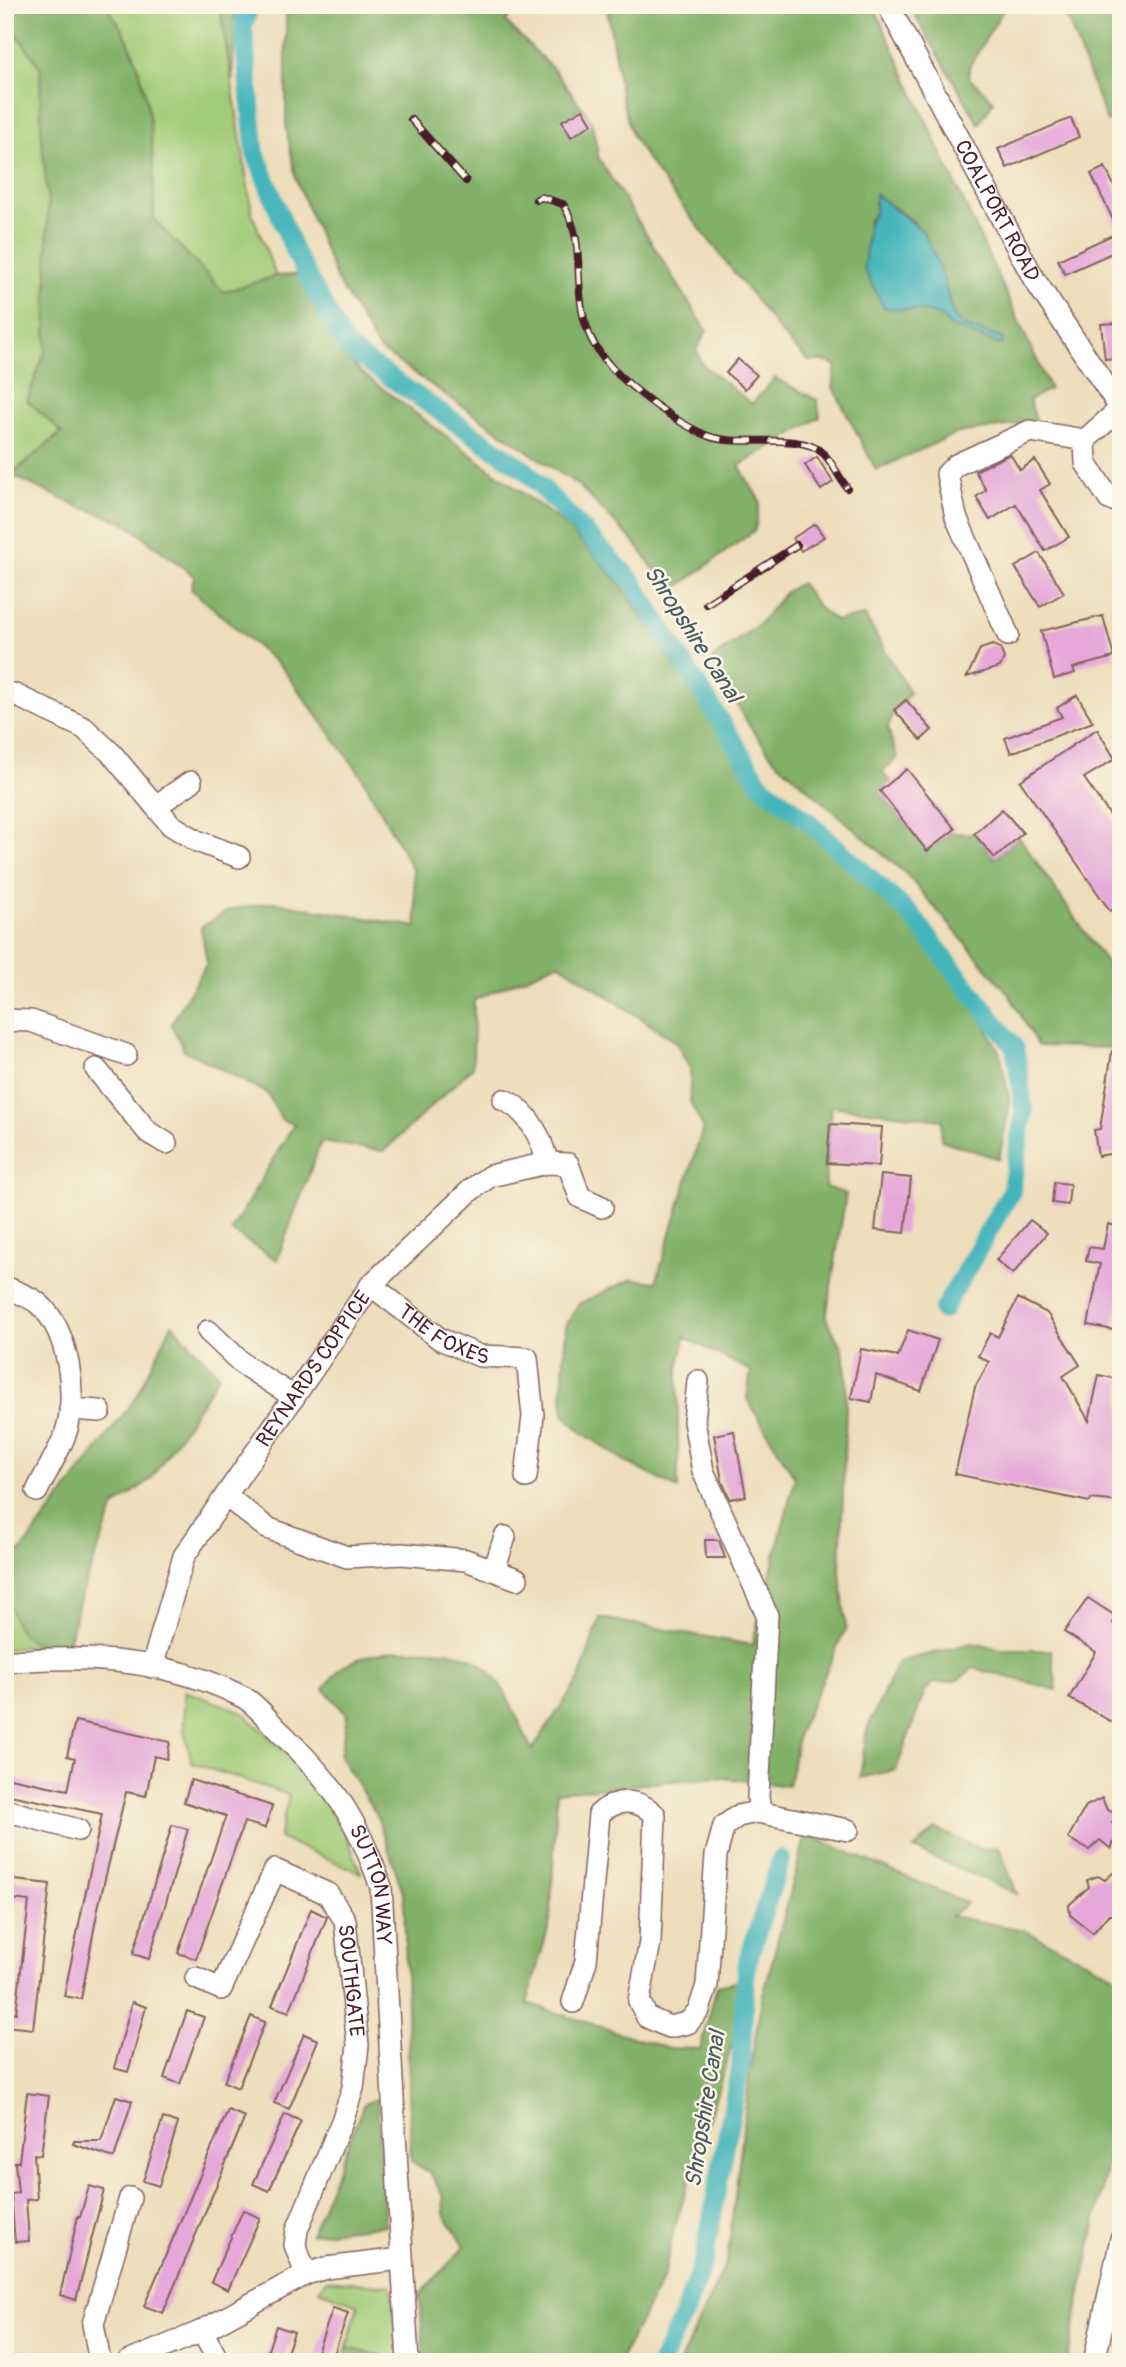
<svg xmlns="http://www.w3.org/2000/svg" width="1126" height="2367" viewBox="0 0 1126 2367" font-family="Pangolin,sans-serif">
	<style>
		.green { fill: #a2cc78; stroke: #767652; stroke-width: 2 }
		.forest { fill: #81b068; stroke: #66684a; stroke-width: 2; fill-rule: evenodd }
		.water { fill: #45b5bb; stroke: #486a73; stroke-width: 2 }
		.lines { fill: none; stroke-linecap: round; stroke-linejoin: round }
		.canal { stroke: #45b5bb; stroke-width: 19 }
		.building { fill: #e5a8d9 }
		.minor-casing { stroke: #83625d; stroke-width: 24 }
		.minor { stroke: #fff; stroke-width: 21 }
		.rail-casing { stroke: #4a1f2b; stroke-width: 8 }
		.rail { stroke: #fcf5e5; stroke-width: 5; stroke-dasharray: 16; stroke-linecap: butt }
		.labels { text-anchor: middle; dominant-baseline: central; stroke-width: 5; stroke-linejoin: round; paint-order: stroke }
		.street-label { font-size: 21px; fill: #4a1f2b; stroke: #fcf5e5 }
		.water-label { font-size: 23px; font-style: italic; fill: #485b65; stroke: #fcf5e5 }
	</style>
	<rect width="100%" height="100%" fill="#fcf5e5"/>
	<filter id="ink" filterUnits="userSpaceOnUse"><feTurbulence type="fractalNoise" baseFrequency=".0143" numOctaves="2"/><feDisplacementMap in="SourceGraphic" scale="14" xChannelSelector="R" yChannelSelector="G"/><feConvolveMatrix kernelMatrix="1 2 1 2 8 2 1 2 1" color-interpolation-filters="sRGB"/></filter>
	<filter id="wash" filterUnits="userSpaceOnUse"><feTurbulence type="fractalNoise" baseFrequency=".00686" numOctaves="4" result="noise"/><feDisplacementMap in="SourceGraphic" scale="28" xChannelSelector="R" yChannelSelector="G"/><feGaussianBlur stdDeviation="1.57" result="paint"/><feColorMatrix in="noise" values="0 0 0 0 0 0 0 0 0 0 0 0 0 0 0 0 0 1.4 0 .05"/><feComposite in="paint" operator="in"/></filter>
	<g filter="url(#wash)">
		<rect width="100%" height="100%" fill="#edddba"/>
		<g class="green">
			<path d="M5,5H220L252,213L276,276L224,293L11,475L5,503Z"/>
			<path d="M5,1605H9L32,1642L68,1643L5,1649Z"/>
			<path d="M184,1691L241,1711L296,1762L337,1812L361,1873L279,1838L289,1795L192,1763L184,1730Z"/>
			<path d="M326,2280L391,2286L401,2361L347,2348L358,2305L319,2290Z"/>
		</g>
		<g class="forest">
			<path d="M5,5H106C114,17 124,30 129,43C154,98 154,161 154,220L224,292L276,276L304,274L332,338L359,371L564,524L621,584L736,758L770,803L837,847L911,919L971,1000L1000,1053L1010,1104L999,1159L941,1140L942,1120L831,1106L825,1187L846,1194L826,1318L843,1351L847,1381L840,1571L846,1627L798,1734L789,1786L716,1777L557,1792L550,1922L527,2003L666,2048L700,2049L717,1986L753,1978L673,2232L664,2276L619,2362H424L420,2295L465,2246L444,2214L443,2196L430,2173L411,2161L404,1895L377,1816L340,1756L347,1715L324,1689C329,1683 334,1674 341,1668C367,1647 446,1643 475,1660C506,1679 517,1721 532,1750L579,1679L600,1618L752,1645L795,1478L747,1399L751,1371L685,1337L678,1369V1489L626,1462L580,1431L564,1414L562,1395L566,1326L578,1304L632,1279L656,1282L703,1127L690,1102V1068L676,1042L558,963L474,1000L473,1067L384,1151L321,1142L277,1260L231,1231L294,1124L282,1120L267,1093L184,1050L171,1024L207,963L201,927L230,910L273,902L417,927L413,870L361,775L282,668L191,589L194,576L124,522L75,505L11,475L62,433L27,400L46,349L48,203L41,132L40,67L14,30Z"/>
			<path d="M220,5H236L232,83Z"/>
			<path d="M286,5H515L506,22L554,70L583,109L592,124L599,159L707,331L696,350L703,365L752,404L775,378L817,400L820,417L739,466L760,501L755,530L671,592L634,542L579,486L379,349L337,280L296,179L286,127Z"/>
			<path d="M604,5H873L1050,389L1029,400L1037,422L957,433L876,470L833,387L836,365L824,361H808L782,334L653,168L632,135L622,100L608,14ZM876,195L914,222L953,316L963,326L1003,339L951,327L940,316L927,311L884,307L868,222L875,212Z"/>
			<path d="M909,5H1006L969,67V78L994,101L979,124Z"/>
			<path d="M1062,5H1121V111L1107,122Z"/>
			<path d="M801,583L820,609L836,621L865,616L910,693L894,710L888,729L897,758L882,772L891,782L880,791L927,851L950,833L974,834L995,858L1019,837L1105,961L1121,1002V1048L1038,1046L1009,994L907,875L774,759L750,727L712,659L760,623L785,592Z"/>
			<path d="M172,1324L219,1375L151,1479L114,1507L81,1595L68,1643C25,1642 23,1646 9,1605H5V1553L21,1551L137,1396Z"/>
			<path d="M972,1643L1006,1650H1051L1057,1690L973,1668L957,1681L934,1683L925,1691L896,1770L860,1778L867,1729L898,1662Z"/>
			<path d="M936,1829L982,1850L999,1847L1017,1894L914,1849Z"/>
			<path d="M806,1834L967,1903L951,1916L1024,1930L1121,1979L1118,2110L1067,2362H680L727,2261L751,2064L761,2003Z"/>
			<path d="M377,2099L385,2225L311,2234L364,2104Z"/>
			<path d="M358,2305L347,2348L401,2362H343Z"/>
		</g>
		<path class="water" d="M875,194L923,231L941,270L953,316L963,326L1003,339L1001,345L951,327L940,316L927,311L884,308L864,268L869,222L875,212Z"/>
		<g class="lines">
			<g class="canal">
				<path d="M250,5L243,26L255,152L295,253L347,348L525,470L632,581L761,785L803,817L911,915L1015,1048L1024,1111L1011,1192L943,1310"/>
				<path d="M661,2362L684,2314L704,2259L741,2062L746,1966L781,1859"/>
			</g>
		</g>
		<g id="blocks">
			<g class="building">
				<path d="M583,109L592,124L571,137L562,121Z"/>
				<path d="M1071,118L1079,137L1007,168L998,149Z"/>
				<path d="M1105,167L1121,200V249L1065,274L1058,260L1119,232L1091,174Z"/>
				<path d="M1116,323L1119,358L1105,359L1101,324Z"/>
				<path d="M738,359L757,375L745,389L726,373Z"/>
				<path d="M1010,454L1020,470L1035,460L1050,484L1040,490L1069,537L1045,551L1016,504L990,520L976,497L986,490L975,471Z"/>
				<path d="M817,457L833,482L821,490L805,465Z"/>
				<path d="M815,524L824,537L801,551L793,538Z"/>
				<path d="M1039,553L1064,593L1040,607L1015,567Z"/>
				<path d="M1103,616L1114,657L1073,668L1075,673L1054,679L1041,631Z"/>
				<path d="M993,645L1000,648L1004,658L1000,667L967,677L980,649Z"/>
				<path d="M1077,695L1093,722L1011,753L1005,738L1062,717L1057,708Z"/>
				<path d="M906,700L932,730L921,740L894,710Z"/>
				<path d="M1097,729L1115,759L1084,778L1121,831V904L1110,911L1020,781Z"/>
				<path d="M907,769L955,829L927,851L880,791Z"/>
				<path d="M1002,809L1023,833L995,858L974,834Z"/>
				<path d="M1112,1051L1121,1052V1152L1098,1156L1094,1130L1100,1129Z"/>
				<path d="M830,1124L882,1127L879,1166L827,1163Z"/>
				<path d="M881,1175L911,1178L905,1233L875,1230Z"/>
				<path d="M1054,1182L1070,1184L1068,1205L1052,1203Z"/>
				<path d="M1030,1220L1047,1233L1013,1274L996,1260Z"/>
				<path d="M1108,1224L1121,1227V1294L1113,1330L1088,1325L1100,1264L1086,1261L1089,1247L1103,1249Z"/>
				<path d="M1018,1298L1047,1313L1080,1365L1063,1376L1089,1421L1099,1375L1121,1380V1502L1091,1499L1090,1502L955,1474L975,1387L989,1362L978,1356L990,1333L998,1337Z"/>
				<path d="M908,1330L938,1340L921,1391L876,1375L871,1402L851,1398L861,1349L898,1356Z"/>
				<path d="M734,1431L746,1496L730,1499L722,1481L714,1435Z"/>
				<path d="M705,1540H719L725,1558H706Z"/>
				<path d="M1088,1598L1117,1617L1113,1623L1121,1628V1709L1112,1722L1069,1698L1096,1652L1064,1632Z"/>
				<path d="M75,1721L170,1742L167,1759L154,1756L146,1796L126,1792L98,1908L81,1999L64,1996L102,1814L5,1794V1777L68,1790L75,1758L67,1756Z"/>
				<path d="M191,1780L272,1806L265,1828L244,1822L196,1959L178,1953L226,1816L184,1802Z"/>
				<path d="M1102,1798L1107,1810L1118,1814L1112,1823L1119,1828L1111,1849L1100,1840L1089,1850L1068,1838L1086,1806Z"/>
				<path d="M172,1825L188,1829L149,1959L133,1954Z"/>
				<path d="M1121,1866V1907L1117,1915H1108L1093,1933L1070,1915L1069,1905L1089,1887L1087,1880L1098,1876L1105,1880Z"/>
				<path d="M5,1879L50,1884L33,2029L5,2026V2012L16,2013L29,1901L5,1898Z"/>
				<path d="M311,1909L327,1917L289,2012L272,2006Z"/>
				<path d="M132,2002L146,2007L128,2072L114,2068Z"/>
				<path d="M187,2011L204,2017L180,2084L164,2078Z"/>
				<path d="M251,2016L265,2022L238,2088L224,2082Z"/>
				<path d="M304,2034L318,2040L289,2109L274,2103Z"/>
				<path d="M27,2093L49,2096L41,2155L34,2154L37,2199L26,2200L29,2241L15,2242L11,2194L18,2193L15,2162H19Z"/>
				<path d="M116,2096L132,2101L114,2158L73,2144L74,2141H101Z"/>
				<path d="M228,2110L245,2117L163,2313L144,2306Z"/>
				<path d="M285,2114L301,2121L269,2191L253,2184Z"/>
				<path d="M163,2118L178,2123L159,2186L143,2181Z"/>
				<path d="M89,2186L104,2190L76,2300L60,2295L78,2216L80,2217Z"/>
				<path d="M243,2210L260,2218L228,2290L211,2282Z"/>
				<path d="M333,2308L348,2313L332,2360L316,2355Z"/>
				<path d="M276,2326L294,2332L284,2362H264Z"/>
			</g>
		</g>
	</g>
	<g filter="url(#ink)">
		<use href="#blocks" fill-opacity="0" stroke="#83625d" stroke-width="2"/>
		<g class="lines">
			<g class="minor-casing">
				<g id="minor">
					<path id="s1" d="M888,5L1034,279L1121,409"/>
					<path d="M1085,440L1086,463L1109,499L1121,502"/>
					<path d="M1085,440L1120,409"/>
					<path d="M1008,635L956,517L947,474L956,465L1030,431L1085,440"/>
					<path d="M5,694H13L84,728L112,754L171,825L197,841L239,857"/>
					<path d="M156,806L191,782"/>
					<path d="M5,1020L31,1021L126,1055"/>
					<path d="M96,1069L148,1132L166,1143"/>
					<path d="M504,1100C528,1110 543,1140 547,1163"/>
					<path id="s2" d="M371,1285L440,1339L480,1356L527,1358L533,1416L526,1477"/>
					<path d="M5,1287C16,1292 30,1296 39,1304C69,1331 78,1396 66,1432C59,1452 46,1472 37,1491"/>
					<path d="M208,1331L244,1365L294,1397"/>
					<path d="M698,1381L694,1421L703,1471L767,1615L758,1797L760,1812"/>
					<path d="M70,1409L100,1411"/>
					<path d="M226,1496L267,1528L347,1557L402,1554L466,1560L517,1579"/>
					<path d="M494,1570L505,1537"/>
					<path id="s3" d="M5,1662C85,1654 170,1659 243,1697C256,1704 267,1719 278,1730C331,1781 357,1817 381,1887L408,2362"/>
					<path id="s4" d="M152,1667L184,1556L371,1285L471,1190L490,1176L547,1163L568,1164L580,1197L602,1207"/>
					<path d="M5,1810L78,1830"/>
					<path id="s5" d="M196,1978L221,1989L275,1870L328,1894L345,1920L358,2045L353,2088L342,2121L297,2230L295,2245L306,2274"/>
					<path d="M573,2002L586,1961L599,1814C617,1798 638,1798 655,1815L650,1942L639,2001L647,2017L669,2027L688,2023L699,2010L707,1985L716,1855L724,1826L738,1816L757,1812L848,1830"/>
					<path d="M202,2331L219,2362"/>
					<path d="M100,2362L93,2324L130,2198"/>
					<path d="M128,2362L202,2331L306,2274L326,2268L401,2259"/>
					<path d="M1094,2362L1121,2239"/>
				</g>
			</g>
			<use href="#minor" class="minor"/>
			<g class="rail-casing">
				<g id="rail">
					<path d="M411,119L466,181"/>
					<path d="M536,200L541,197L563,204C595,255 558,312 612,368C634,391 678,424 708,436C739,448 799,431 823,453C832,462 839,477 847,488"/>
					<path d="M706,604L797,545"/>
				</g>
			</g>
			<use href="#rail" class="rail"/>
		</g>
	</g>
	<g class="labels">
		<g class="street-label">
			<text stroke="none"><textPath href="#s1" startOffset="233">COALPORT ROAD</textPath></text>
			<text stroke="none"><textPath href="#s2" startOffset="89">THE FOXES</textPath></text>
			<text stroke="none"><textPath href="#s4" startOffset="343">REYNARDS COPPICE</textPath></text>
			<text stroke="none"><textPath href="#s3" startOffset="478">SUTTON WAY</textPath></text>
			<text stroke="none"><textPath href="#s5" startOffset="308">SOUTHGATE</textPath></text>
		</g>
		<g class="water-label">
			<text transform="translate(693 634) rotate(57)">Shropshire Canal</text>
			<text transform="translate(705 2109) rotate(-81)">Shropshire Canal</text>
		</g>
	</g>
	<rect width="1126" height="2367" fill="none" stroke="#fcf5e5" stroke-width="28"/>
</svg>
